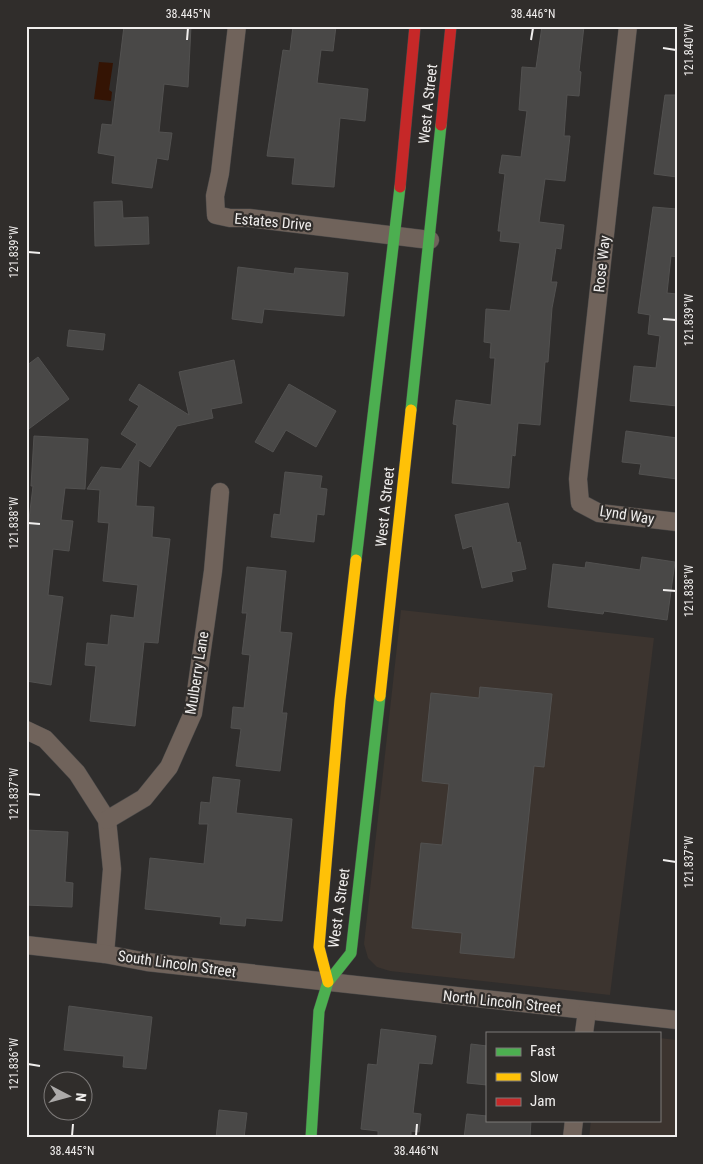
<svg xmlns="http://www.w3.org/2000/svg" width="703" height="1164" viewBox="0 0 703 1164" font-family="'Roboto Condensed',sans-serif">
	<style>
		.built { fill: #3c342f }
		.water { fill: #341404 }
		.building { fill: #494847; stroke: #525150 }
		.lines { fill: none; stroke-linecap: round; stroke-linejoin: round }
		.street-casing { stroke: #494848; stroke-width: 19 }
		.fast-casing { stroke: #494848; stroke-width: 12 }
		.slow-casing { stroke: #494848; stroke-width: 12 }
		.jam-casing { stroke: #494848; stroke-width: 12 }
		.street { stroke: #70635b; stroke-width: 18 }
		.fast { stroke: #4caf50; stroke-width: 11 }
		.slow { stroke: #ffc107; stroke-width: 11 }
		.jam { stroke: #c62828; stroke-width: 11 }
		.ticks { fill: none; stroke: #f0eeed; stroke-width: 2 }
		.labels { text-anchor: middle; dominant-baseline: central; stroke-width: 4.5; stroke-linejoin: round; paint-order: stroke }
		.street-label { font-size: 15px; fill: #f0eeed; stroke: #302d2b }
		.neatline { fill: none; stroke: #f0eeed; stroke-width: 2 }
		.ticks-label { font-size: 12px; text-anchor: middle; fill: #f0eeed }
	</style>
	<rect width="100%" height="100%" fill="#2f2d2c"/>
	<g class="built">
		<path d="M401,610L654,638L610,995L390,971L377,967L368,958L364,944Z"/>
		<path d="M659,1038L677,1040V1138H589L591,1120H659Z"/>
	</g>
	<path class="water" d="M99,62L113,63L109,90L112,92L111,101L94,99Z"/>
	<g class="building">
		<path d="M124,26H191L188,87L164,84L159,132L172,133L168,160L157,158L152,188L112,183L115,156L98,153L102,124L112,125Z"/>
		<path d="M293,26H336L333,51L321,50L317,83L368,89L365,121L340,118L334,187L292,184L295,158L267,156L283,50L290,51Z"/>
		<path d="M542,26H584L579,71L581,72L579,96L567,95L564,136H570L565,181L545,179L539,222L564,225L561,249L556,248L551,282H557L552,308L548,362H545L540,425L518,423L515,456L512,455L509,488L452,483L457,425L453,424L456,400L491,405L495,358H490L491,343L484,342L486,309L510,311L520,243L500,241L501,231H498L505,174L499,173L502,155L521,157L527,111L519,110L522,67L536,68Z"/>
		<path d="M665,95H677V177L654,174Z"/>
		<path d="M122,201L123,218L148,217L149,244L95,246L94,202Z"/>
		<path d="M653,207L677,209V257L671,256L667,293L677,294V406L630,401L634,366L656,368L660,336L648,334L650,315L638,313Z"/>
		<path d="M238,267L294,274L295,268L348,273L344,316L264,309L262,323L232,319Z"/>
		<path d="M69,330L105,334L103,350L67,346Z"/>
		<path d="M38,357L69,399L26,431V366Z"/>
		<path d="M234,360L242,403L211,409L213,418L177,426L150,467L139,460L136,506L154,507L152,537L170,539L158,643L144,642L135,726L90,721L96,666L85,665L87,643L108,645L111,615L134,618L138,585L103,581L109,523L98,522L100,490L87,489L101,467L121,469L137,444L121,434L139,406L129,400L139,384L189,415L179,372Z"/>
		<path d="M289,384L336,411L316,447L286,430L273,452L255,442Z"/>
		<path d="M626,431L677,438V479L639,474L641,464L622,462Z"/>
		<path d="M34,436L88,439L85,489L65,488L61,520L73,521L69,551L53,549L48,595L63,597L51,685L26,681V518L29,519L33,486H31Z"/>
		<path d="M285,472L322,476L320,488L327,489L324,515L317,514L314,542L271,537L274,514L280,515Z"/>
		<path d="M508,503L517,543L520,542L526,569L511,572L513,581L482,588L472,546L463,549L455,515Z"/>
		<path d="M642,557L675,562L667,620L604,611L603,614L548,607L553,564L585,568L586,562L640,570Z"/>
		<path d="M247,567L286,571L280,632L292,633L282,713H287L280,771L236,766L241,729L231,728L233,707L244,708L250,655L242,654L247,613H242Z"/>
		<path d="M480,687L552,694L544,767L534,766L514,958L460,953L462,933L412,928L421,843L442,845L449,784L422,781L431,693L479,698Z"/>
		<path d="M213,777L240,780L236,813L292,819L282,921L246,918L245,926L220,924L221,917L145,909L150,858L204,864L208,824H199L201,802L210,803Z"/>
		<path d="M26,830L68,832L65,882L73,883L72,907L26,905Z"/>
		<path d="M69,1006L152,1017L146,1069L123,1067L124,1056L64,1050Z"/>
		<path d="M381,1029L436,1036L432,1064L419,1063L413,1113L421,1114L419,1132L411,1131V1138H378V1131L361,1129L368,1064L377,1065Z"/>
		<path d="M471,1044L487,1046V1085L467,1083Z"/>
		<path d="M219,1110L247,1113L244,1138H216Z"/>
		<path d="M467,1114L487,1116V1120H531L530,1138H464Z"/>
	</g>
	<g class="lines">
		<g class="street-casing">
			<g id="street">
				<path d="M237,26L220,173L215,196L216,215L230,218H249L430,240"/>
				<path d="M628,26L578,479L580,503L599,513L677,522"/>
				<path d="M26,730L45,739L77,773L107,820L112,869L105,954"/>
				<path d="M107,820L144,798L169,767L193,713L213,571L220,492"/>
				<path d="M26,945L105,954L147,962L677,1020"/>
				<path d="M584,1033L587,1011"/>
				<path d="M572,1138L574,1120"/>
			</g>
		</g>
		<g class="fast-casing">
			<g id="fast">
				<path d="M411,410L441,125"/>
				<path d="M356,560L400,187"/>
				<path d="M311,1138L319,1011L328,982L351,953L380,696"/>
			</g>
		</g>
		<g class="slow-casing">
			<g id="slow">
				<path d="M380,696L411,410"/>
				<path d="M328,982L319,947L340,700L356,560"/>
			</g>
		</g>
		<g class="jam-casing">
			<g id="jam">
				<path d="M441,125L451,26"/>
				<path d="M400,187L415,26"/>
			</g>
		</g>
		<use href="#street" class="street"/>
		<use href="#fast" class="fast"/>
		<use href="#slow" class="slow"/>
		<use href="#jam" class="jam"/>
	</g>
	<path class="ticks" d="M187,40L188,28M531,40L533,28M663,48L676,50M28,252L40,253M663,319L676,320M28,523L40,524M663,590L676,591M28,794L40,795M663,860L676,862M28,1064L40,1066M72,1136L73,1124M416,1136L417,1124"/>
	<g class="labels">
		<g class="street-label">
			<text transform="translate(428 104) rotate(-84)">West A Street</text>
			<text transform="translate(273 222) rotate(5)">Estates Drive</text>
			<text transform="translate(602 264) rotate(-84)">Rose Way</text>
			<text transform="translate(385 507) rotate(-84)">West A Street</text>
			<text transform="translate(627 515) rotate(9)">Lynd Way</text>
			<text transform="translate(197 673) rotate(-81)">Mulberry Lane</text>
			<text transform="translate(339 908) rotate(-82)">West A Street</text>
			<text transform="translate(177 964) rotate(8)">South Lincoln Street</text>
			<text transform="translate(502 1002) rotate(6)">North Lincoln Street</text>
		</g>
	</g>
	<rect width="703" height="1164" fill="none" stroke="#302d2b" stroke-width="55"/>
	<rect x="486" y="1032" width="175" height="90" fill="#302d2b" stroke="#7d7a79"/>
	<rect x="496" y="1048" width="25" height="8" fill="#4caf50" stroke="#7d7a79"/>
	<text x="530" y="1056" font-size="15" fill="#f0eeed">Fast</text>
	<rect x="496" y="1073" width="25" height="8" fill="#ffc107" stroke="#7d7a79"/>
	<text x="530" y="1082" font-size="15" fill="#f0eeed">Slow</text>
	<rect x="496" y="1098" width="25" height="8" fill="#c62828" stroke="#7d7a79"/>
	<text x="530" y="1106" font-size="15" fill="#f0eeed">Jam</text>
	<g transform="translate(68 1096) rotate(96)"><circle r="24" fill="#302d2b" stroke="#7d7a79"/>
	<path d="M0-4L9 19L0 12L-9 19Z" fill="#acaaa9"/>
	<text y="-8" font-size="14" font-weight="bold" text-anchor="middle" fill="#f0eeed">N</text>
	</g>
	<rect x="28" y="28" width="648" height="1108" class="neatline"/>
	<g class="ticks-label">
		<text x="188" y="18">38.445°N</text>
		<text x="533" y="18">38.446°N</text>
		<text transform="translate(689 50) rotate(-90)" y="4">121.840°W</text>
		<text transform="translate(14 252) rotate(-90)" y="4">121.839°W</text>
		<text transform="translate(689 320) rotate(-90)" y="4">121.839°W</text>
		<text transform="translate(14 523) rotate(-90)" y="4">121.838°W</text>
		<text transform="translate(689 591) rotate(-90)" y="4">121.838°W</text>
		<text transform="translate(14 794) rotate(-90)" y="4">121.837°W</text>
		<text transform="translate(689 862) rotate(-90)" y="4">121.837°W</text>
		<text transform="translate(14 1064) rotate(-90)" y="4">121.836°W</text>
		<text x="72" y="1155">38.445°N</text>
		<text x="416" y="1155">38.446°N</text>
	</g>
</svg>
